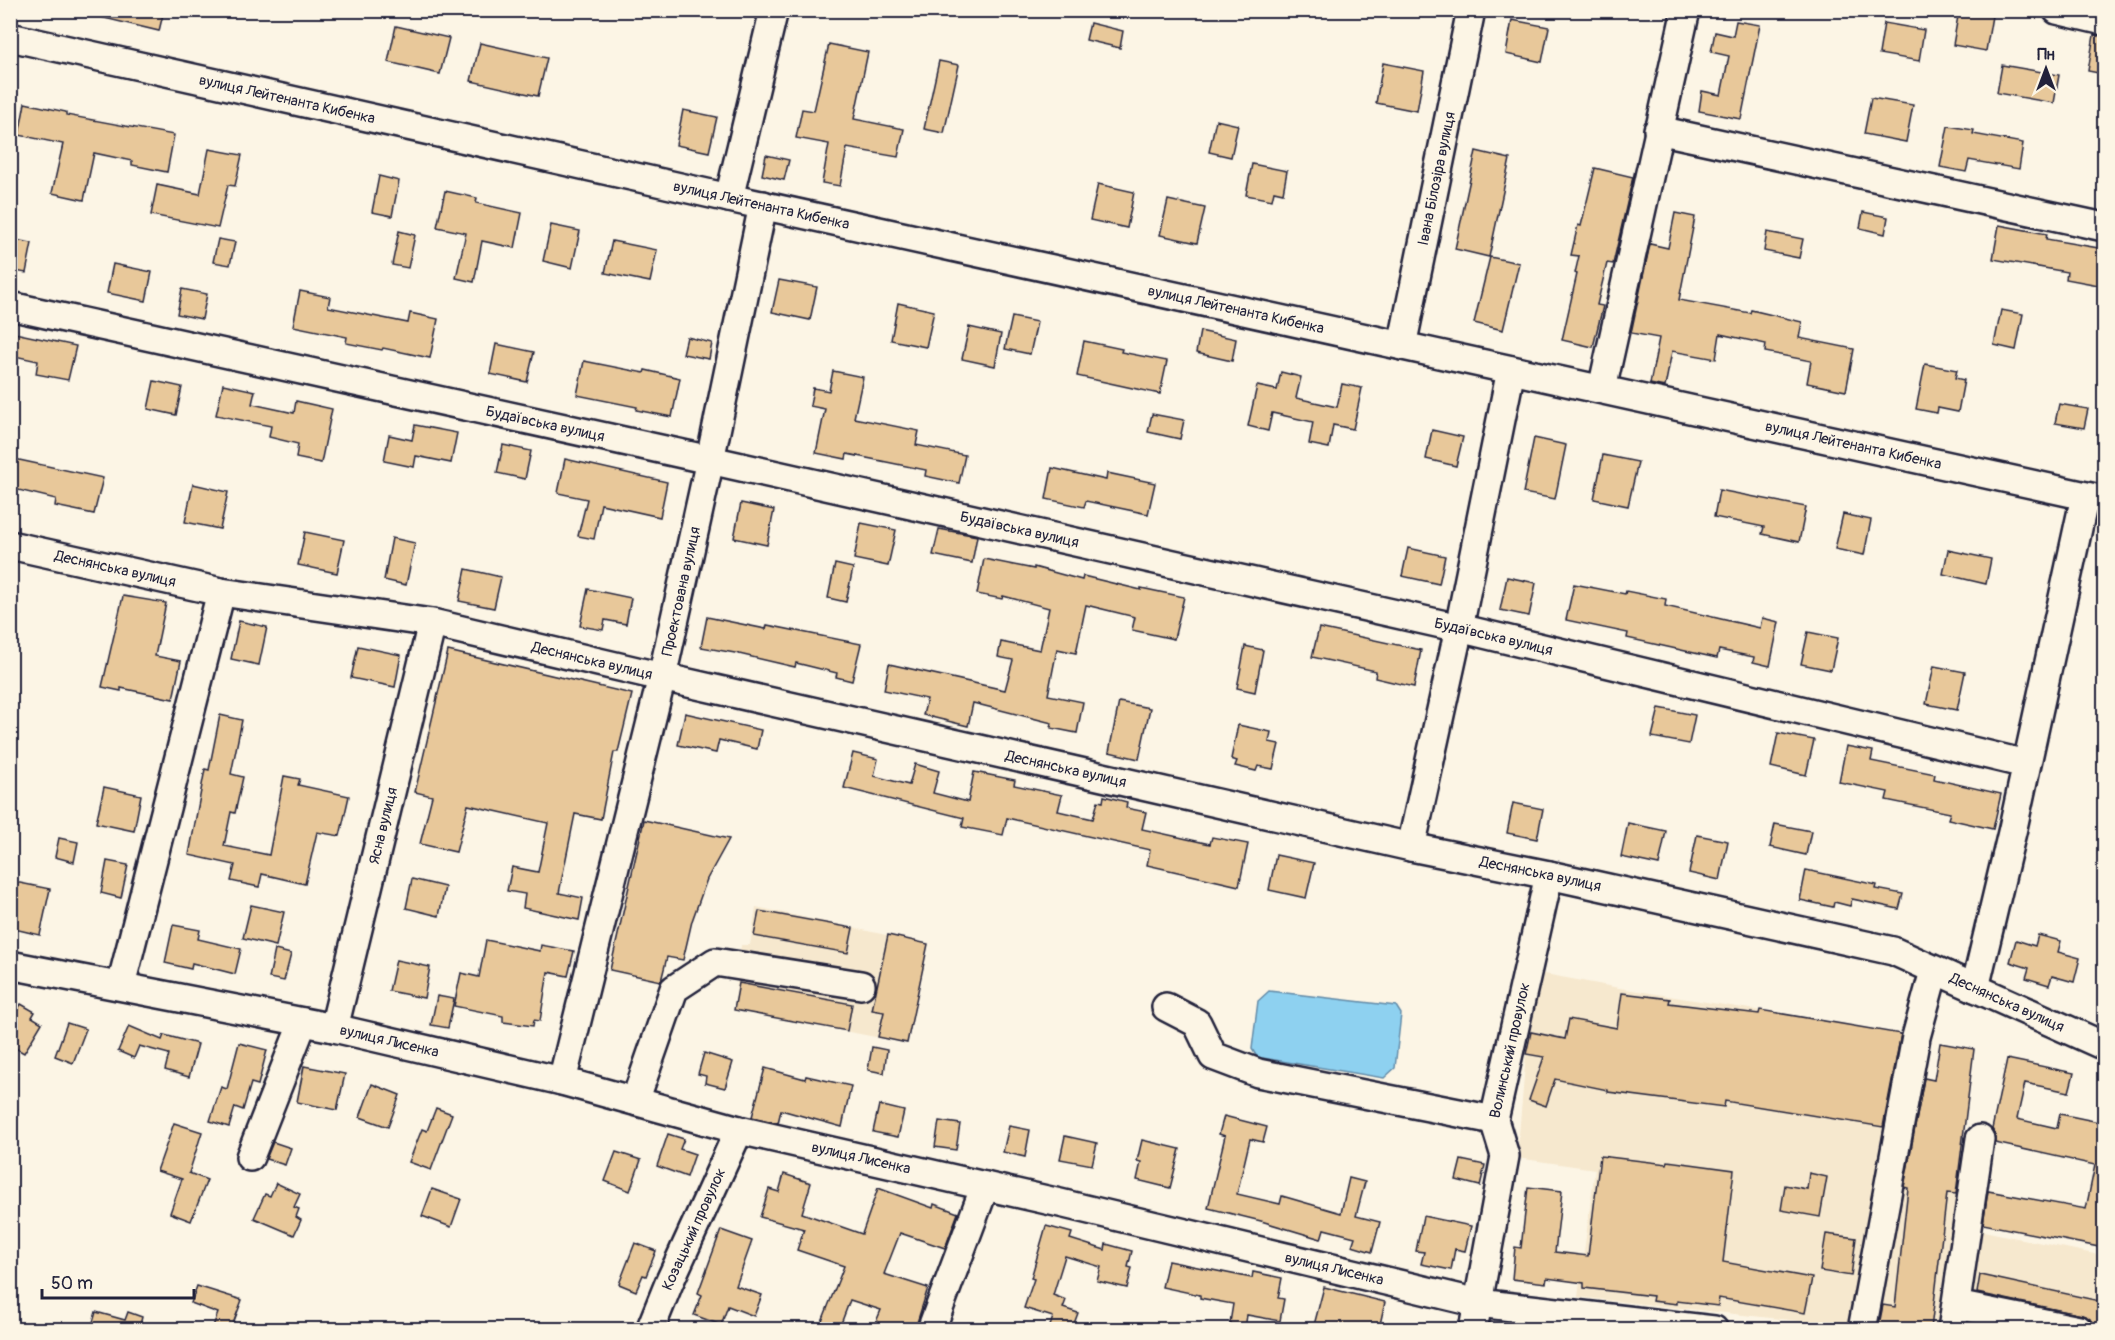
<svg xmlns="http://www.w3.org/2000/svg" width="2115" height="1340" viewBox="0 0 2115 1340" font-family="Pangolin,sans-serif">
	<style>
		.built { fill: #f6e8ce }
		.water { fill: #8ed1f0; stroke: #638ba8; stroke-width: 1.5 }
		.building { fill: #e8c89a; stroke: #22223b; stroke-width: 1.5 }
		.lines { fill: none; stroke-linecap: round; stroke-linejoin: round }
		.minor-casing { stroke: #22223b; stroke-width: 32 }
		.minor { stroke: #fcf5e5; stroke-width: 27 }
		.labels { text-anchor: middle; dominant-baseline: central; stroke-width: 6; stroke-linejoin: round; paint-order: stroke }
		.street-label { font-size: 15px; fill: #22223b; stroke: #fcf5e5 }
	</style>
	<rect width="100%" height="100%" fill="#fcf5e5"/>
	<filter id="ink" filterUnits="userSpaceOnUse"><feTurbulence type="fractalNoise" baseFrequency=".0167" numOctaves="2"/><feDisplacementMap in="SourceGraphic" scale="12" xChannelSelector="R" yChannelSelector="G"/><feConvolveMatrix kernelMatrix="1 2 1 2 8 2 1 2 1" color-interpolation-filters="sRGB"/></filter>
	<g filter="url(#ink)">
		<g class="built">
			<path d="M756,907L928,944L907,1043L734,1010L741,945H750Z"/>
			<path d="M1540,973L1619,988L1905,1034L1902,1187L1957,1194L1956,1225L1944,1329H1873L1578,1297L1595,1169L1517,1158L1526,1054Z"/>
			<path d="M1974,1229L2104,1256V1329L1960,1330Z"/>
		</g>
		<path class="water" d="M1269,991L1396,1006L1401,1014L1395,1068L1384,1078L1257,1057L1252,1049L1258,1001Z"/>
		<g class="building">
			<path d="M101,10H164L159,31L100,17Z"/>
			<path d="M1959,10L1992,16L1986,51L1953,45Z"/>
			<path d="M1512,20L1549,27L1542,62L1506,54Z"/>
			<path d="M1736,21L1760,25L1741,119L1699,111L1702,91L1721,95L1729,56L1711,52L1715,32L1733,36Z"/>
			<path d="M1090,23L1123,31L1120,48L1086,40Z"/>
			<path d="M1884,23L1924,30L1919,61L1879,54Z"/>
			<path d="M396,26L449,38L440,74L388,62Z"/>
			<path d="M2094,35L2104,36V74L2088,71Z"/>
			<path d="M480,43L547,58L538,96L471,81Z"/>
			<path d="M829,44L868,52L854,119L904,129L898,157L847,148L840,186L822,183L829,144L796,138L802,109L814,111Z"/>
			<path d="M939,61L959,65L944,133L924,129Z"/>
			<path d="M1383,63L1424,71L1417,111L1376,103Z"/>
			<path d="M2002,65L2059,75L2054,103L1997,93Z"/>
			<path d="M1871,98L1913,105L1906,142L1864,134Z"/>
			<path d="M25,103L66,112V115L174,135L167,172L132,165V161L94,153L84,200L52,193L63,144L19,135Z"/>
			<path d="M683,110L717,117L709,152L676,145Z"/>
			<path d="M1216,120L1238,125L1231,157L1209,152Z"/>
			<path d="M1948,126L1974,130L1973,134L2023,143L2019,169L1969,160L1966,172L1940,167Z"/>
			<path d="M209,149L242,155L235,186L228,185L218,228L151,215L157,185L200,194Z"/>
			<path d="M1476,151L1510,159L1489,257L1455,249Z"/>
			<path d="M766,155L789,160L784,180L762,175Z"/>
			<path d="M1252,164L1287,171L1283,193L1274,191L1272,200L1246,195Z"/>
			<path d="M1595,168L1633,177L1613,264L1607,263L1597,305L1603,306L1593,347L1562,340L1577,274L1575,273L1579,256L1571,255L1578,225L1581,226Z"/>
			<path d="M379,176L399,181L392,216L372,212Z"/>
			<path d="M1098,184L1134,192L1127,228L1090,220Z"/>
			<path d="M445,191L477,198L476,203L522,213L515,248L482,241L474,282L456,278L466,233L437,227Z"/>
			<path d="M1168,200L1205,208L1197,243L1160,235Z"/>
			<path d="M1863,212L1888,217L1885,234L1860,228Z"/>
			<path d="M1675,213L1695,217L1679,300L1750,313L1751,310L1802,322L1799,338L1854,349L1846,391L1807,383L1811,361L1765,352L1766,344L1720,334L1716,359L1672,351L1665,387L1650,384L1659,338L1631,333L1650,244L1668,248Z"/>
			<path d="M551,225L580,231L572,268L543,261Z"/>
			<path d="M1999,225L2047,234L2046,239L2104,249V286L2066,279L2067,272L1993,259Z"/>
			<path d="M399,231L415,235L408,268L392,265Z"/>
			<path d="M1767,232L1803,239L1799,258L1764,251Z"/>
			<path d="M10,239L32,243L26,273L10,270Z"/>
			<path d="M218,239L235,242L230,265L213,262Z"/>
			<path d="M612,241L657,250L650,282L605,273Z"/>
			<path d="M1490,257L1519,263L1503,330L1474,323Z"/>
			<path d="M113,264L152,272L146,301L107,293Z"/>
			<path d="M779,280L817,287L810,320L772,312Z"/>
			<path d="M182,289L207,294L202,319L177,314Z"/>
			<path d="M300,291L330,297L328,307L408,323L410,313L438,319L430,358L383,348L382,350L346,343L347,337L293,326Z"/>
			<path d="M898,303L934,311L926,347L891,340Z"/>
			<path d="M2001,310L2023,314L2016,350L1994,345Z"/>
			<path d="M1012,317L1037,322L1030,354L1005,349Z"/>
			<path d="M969,327L1001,334L995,366L962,359Z"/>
			<path d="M1200,331L1236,339L1232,361L1196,353Z"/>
			<path d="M10,332L76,346L68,380L36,374L38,361L10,355Z"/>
			<path d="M687,337L712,343L709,359L683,354Z"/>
			<path d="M1084,341L1122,349L1121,352L1167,361L1160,394L1077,376Z"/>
			<path d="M496,344L534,352L527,382L490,374Z"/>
			<path d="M584,361L644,373L645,370L680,378L672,417L636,410L637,407L577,395Z"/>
			<path d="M1925,364L1957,370L1955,378L1964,380L1958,412L1938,408L1937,413L1916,409Z"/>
			<path d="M833,371L863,377L854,418L919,431L916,445L965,455L959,483L925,476L926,470L847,454L846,459L816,453L825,409L810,406L813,388L829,391Z"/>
			<path d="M1281,372L1301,377L1296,398L1337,407L1342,384L1362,388L1353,429L1333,425L1329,448L1309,444L1313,422L1272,413L1268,431L1248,426L1257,386L1277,390Z"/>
			<path d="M154,381L182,387L176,415L148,409Z"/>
			<path d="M223,384L255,391L252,404L294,413L296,401L332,409L321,463L296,458L298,444L269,437L271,426L216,415Z"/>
			<path d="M2059,404L2088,409L2084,428L2055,423Z"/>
			<path d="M1152,414L1184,420L1180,439L1148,432Z"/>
			<path d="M415,425L457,433L451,463L416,456L414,467L384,461L389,435L412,440Z"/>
			<path d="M1432,430L1463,437L1456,466L1426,459Z"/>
			<path d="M1534,438L1566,445L1555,499L1523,493Z"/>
			<path d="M503,445L531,451L525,479L497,473Z"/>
			<path d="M1603,455L1638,462L1628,506L1594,499Z"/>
			<path d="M10,458L103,478L94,514L55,506L56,499L10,488Z"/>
			<path d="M565,459L667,482L660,517L601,504L594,539L578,536L587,499L558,493Z"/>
			<path d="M1052,468L1106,480L1107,473L1155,483L1148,514L1086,501L1084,507L1046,499Z"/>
			<path d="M193,484L228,492L220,529L185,522Z"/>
			<path d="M1719,490L1806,507L1799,542L1762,534L1764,527L1714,517Z"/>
			<path d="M741,503L774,510L767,545L734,538Z"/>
			<path d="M1843,514L1871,520L1864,555L1835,549Z"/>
			<path d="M861,523L896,530L888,566L854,559Z"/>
			<path d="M939,529L977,536L972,563L933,555Z"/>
			<path d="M305,532L344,540L337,573L298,565Z"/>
			<path d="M392,538L415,543L406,585L384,580Z"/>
			<path d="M1408,548L1445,556L1439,584L1402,576Z"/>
			<path d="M1948,550L1991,559L1986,584L1943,574Z"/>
			<path d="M984,559L1034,569V567L1082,580L1083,576L1141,590V588L1184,597L1174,639L1132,630L1135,617L1086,605L1076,653L1057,649L1048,695L1083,702L1077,733L1051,728L1052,723L973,703L968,726L923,715L927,699L884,690L889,664L1005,690L1013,660L998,657L1001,642L1040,650L1049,608L1003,596L1002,599L977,594Z"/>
			<path d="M835,564L853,568L846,602L828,598Z"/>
			<path d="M466,569L501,577L494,608L459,601Z"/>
			<path d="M1507,577L1536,583L1529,616L1500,610Z"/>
			<path d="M1574,584L1625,594L1626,591L1666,599L1665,606L1760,628L1762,618L1779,622L1770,666L1753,662L1754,657L1719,650L1717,658L1627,638L1628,633L1566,620Z"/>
			<path d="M588,589L631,598L626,624L605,620L603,630L580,626Z"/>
			<path d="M123,596L166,603L155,656L181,661L173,699L121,688V691L102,687Z"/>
			<path d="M707,617L766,629L767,625L861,644L852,681L836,677L837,673L796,663L795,667L735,653L701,647Z"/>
			<path d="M239,621L267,627L259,665L231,659Z"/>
			<path d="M1319,628L1421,650L1414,687L1375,678L1376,671L1312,657Z"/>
			<path d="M1808,632L1838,638L1831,670L1801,664Z"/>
			<path d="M358,646L401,655L395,687L351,678Z"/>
			<path d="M1245,646L1263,650L1255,692L1237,688Z"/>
			<path d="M448,651L632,694L618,752H614L601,819L575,814L559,893L583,898L579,920L523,908L525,894L507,891L512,867L538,872L548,823L468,805L456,852L420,844L432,796L415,792Z"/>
			<path d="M1934,666L1965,672L1957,710L1926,704Z"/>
			<path d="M1119,702L1150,708L1139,759L1109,752Z"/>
			<path d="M1659,708L1695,715L1689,744L1652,737Z"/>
			<path d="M685,713L761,730L757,749L719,740L716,753L678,745Z"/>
			<path d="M220,715L242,720L231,774L243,777L235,813L231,812L224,846L269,855L284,776L300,779L298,785L349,796L340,836L317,832L305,884L262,874L259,887L231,881L235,865L189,855L205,769L209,770Z"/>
			<path d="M1238,725L1271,732L1269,742L1279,744L1273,769L1258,766L1256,771L1235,766L1237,761L1231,759Z"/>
			<path d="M1778,733L1814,740L1806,775L1771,767Z"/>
			<path d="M1846,746L1873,751L1871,761L1935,774L1934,779L2001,794L1993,829L1948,819L1950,813L1886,800L1888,792L1839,782Z"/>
			<path d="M853,753L878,759L874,776L909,785L915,764L939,771L933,793L968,802L974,772L1015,780L1014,785L1062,795L1058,811L1093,819L1098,801L1103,802L1104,796L1127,802L1126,808L1146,812L1142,829L1210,844L1212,837L1248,844L1239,886L1147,865L1150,850L1007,818L1003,835L962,827L964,818L844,788Z"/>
			<path d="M104,787L141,795L134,831L96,823Z"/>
			<path d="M1513,803L1543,809L1537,839L1507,833Z"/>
			<path d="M644,820L729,839L707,879L692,921L683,960L667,957L661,981L610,970Z"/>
			<path d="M1628,823L1666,831L1659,865L1621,857Z"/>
			<path d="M1775,824L1811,831L1806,855L1770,847Z"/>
			<path d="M1697,835L1728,841L1720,880L1689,873Z"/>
			<path d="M59,838L78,842L74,862L55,857Z"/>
			<path d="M1276,855L1314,863L1306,898L1269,890Z"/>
			<path d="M107,861L128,865L121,898L101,893Z"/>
			<path d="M1806,870L1877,885L1876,889L1903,894L1899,909L1852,899L1850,906L1834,902L1833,907L1800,900Z"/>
			<path d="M412,879L445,887L439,916L406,908Z"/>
			<path d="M10,881L50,889L40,935L10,928Z"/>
			<path d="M251,905L284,912L276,946L243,938Z"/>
			<path d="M759,911L853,928L848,953L754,936Z"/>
			<path d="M173,925L200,930L198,939L241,949L235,974L192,963L191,969L165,963Z"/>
			<path d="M888,935L928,944L907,1043L878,1037L884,1012L872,1010Z"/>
			<path d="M2038,935L2061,941L2058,952L2080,958L2074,982L2052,976L2049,985L2026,978L2029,968L2010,962L2016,940L2035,946Z"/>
			<path d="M486,940L540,951L541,945L574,951L568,976L548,972L540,1021L534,1020L533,1026L503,1022V1016L454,1006L461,973L479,977Z"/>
			<path d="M275,950L291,954L284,981L269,978Z"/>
			<path d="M396,960L430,967L424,998L389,991Z"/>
			<path d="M739,983L852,1004L847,1031L734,1010Z"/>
			<path d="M1622,993L1670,999L1669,1003L1759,1014L1760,1010L1901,1034L1883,1127L1725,1101L1724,1107L1608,1092V1090L1555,1079L1546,1106L1529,1100L1544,1057L1526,1054L1531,1032L1565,1039L1569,1019L1617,1028Z"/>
			<path d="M437,996L454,999L448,1028L431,1025Z"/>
			<path d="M21,1004L35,1012L32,1017L42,1023L24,1053L10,1045V1005L18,1009Z"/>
			<path d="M67,1023L86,1029L73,1063L55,1056Z"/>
			<path d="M129,1026L162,1040L164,1035L198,1044L189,1077L165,1070L169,1054L139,1046L134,1058L118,1051Z"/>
			<path d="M239,1043L267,1050L258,1085L251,1083L243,1110L235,1107L229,1127L210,1121L221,1087L227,1089Z"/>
			<path d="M1940,1043L1974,1049L1956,1194L1947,1193L1931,1329L1879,1325L1883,1305L1895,1307L1908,1188L1904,1187L1924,1078L1934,1080Z"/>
			<path d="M872,1047L887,1050L884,1073L868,1070Z"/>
			<path d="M704,1053L733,1062L725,1088L705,1083L706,1076L698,1074Z"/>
			<path d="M2007,1059L2074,1073L2069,1092L2025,1083L2017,1119L2057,1128L2060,1114L2104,1123V1248L1983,1224L1988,1191L2086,1209L2095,1165L1995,1143V1134L1992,1129Z"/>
			<path d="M304,1066L345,1074L337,1110L297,1102Z"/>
			<path d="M765,1068L805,1079L806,1076L851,1086L842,1127L781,1110L778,1123L752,1117Z"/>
			<path d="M372,1084L400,1095L388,1127L360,1117Z"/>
			<path d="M879,1105L904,1111L898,1137L873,1132Z"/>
			<path d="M436,1108L452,1114L431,1170L409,1162L422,1129L427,1131Z"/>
			<path d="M1224,1116L1267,1127L1263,1142L1250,1139L1237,1194L1280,1204L1282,1196L1341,1213L1349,1178L1365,1182L1356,1216L1380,1222L1372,1252L1352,1246L1355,1237L1324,1229L1321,1239L1261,1221L1208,1208L1225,1136L1219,1134Z"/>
			<path d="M939,1121L960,1124L956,1150L935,1147Z"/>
			<path d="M174,1123L202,1132L189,1173L207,1180L191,1221L170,1213L182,1179L157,1171Z"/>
			<path d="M1009,1126L1030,1130L1025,1157L1003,1152Z"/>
			<path d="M668,1134L684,1139L680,1149L695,1154L687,1177L657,1166Z"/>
			<path d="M1065,1136L1097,1143L1092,1165L1060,1159Z"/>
			<path d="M1142,1140L1180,1149L1170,1188L1137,1180L1141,1162L1137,1161Z"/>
			<path d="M273,1142L291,1148L285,1165L266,1159Z"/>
			<path d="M616,1152L641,1160L630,1191L605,1181Z"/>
			<path d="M1600,1156L1667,1164L1668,1161L1734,1170L1723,1262L1812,1278L1805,1313L1719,1298L1718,1306L1677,1301V1304L1652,1301L1653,1296L1584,1288V1283L1547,1278L1546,1283L1512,1279L1515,1247L1521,1248L1528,1187L1562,1191L1555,1252L1588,1256Z"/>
			<path d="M1461,1160L1485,1165L1480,1186L1456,1180Z"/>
			<path d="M1809,1173L1827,1177L1820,1217L1781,1210L1785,1185L1807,1189Z"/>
			<path d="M784,1174L811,1183L802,1213L862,1234L878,1188L933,1208L934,1204L958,1213L945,1248L900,1233L884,1274L928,1288L915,1329H873L881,1310L850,1300L839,1329H819L844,1266L797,1250L804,1229L760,1217L769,1189L779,1192Z"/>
			<path d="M276,1183L300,1194L294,1207L299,1209L296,1217L301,1220L294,1235L254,1218L265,1194L270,1196Z"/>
			<path d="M432,1189L461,1199L451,1227L422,1216Z"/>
			<path d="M1423,1216L1471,1226L1465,1251L1455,1249L1451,1270L1421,1264L1424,1252L1416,1251Z"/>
			<path d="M1046,1226L1072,1233L1070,1239L1105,1250L1106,1244L1132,1251L1128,1267L1132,1268L1127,1288L1097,1281L1101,1267L1065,1256L1053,1295L1066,1300L1063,1308L1078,1313L1072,1329H1049L1053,1317L1024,1308L1034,1279L1031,1278Z"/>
			<path d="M721,1230L752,1241L736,1286L762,1295L754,1316L728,1306L721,1325L694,1315L702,1295L698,1293Z"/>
			<path d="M1826,1234L1856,1238L1851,1276L1820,1271Z"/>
			<path d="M635,1243L656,1251L646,1276L643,1275L636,1291L619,1284Z"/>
			<path d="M1168,1261L1252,1278L1253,1272L1282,1278L1278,1298L1284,1299L1280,1321L1247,1315L1245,1329H1229L1233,1304L1200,1298V1295L1162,1287Z"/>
			<path d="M1980,1275L2104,1302L2100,1329H2094L2090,1319L2082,1315L1977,1293Z"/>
			<path d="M197,1286L242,1300L231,1329H212L218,1313L191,1303Z"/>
			<path d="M1324,1287L1385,1302L1379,1329H1365L1350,1326L1349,1329H1313Z"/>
			<path d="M96,1312L125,1320L128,1312L142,1317L140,1325H142L141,1329H91Z"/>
		</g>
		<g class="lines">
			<g class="minor-casing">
				<g id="minor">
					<path d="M2057,10L2104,21"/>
					<path id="s1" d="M10,37L729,198L2104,500"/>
					<path d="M1658,130L2104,227"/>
					<path d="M729,198L774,10"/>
					<path id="s2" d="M10,306L710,460L1459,628L2026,764"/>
					<path id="s3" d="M1402,346L1471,10"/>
					<path d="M1602,389L1686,10"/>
					<path id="s4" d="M10,545L221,592L432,623L662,677L1411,847L1549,875L1893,951L2104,1046"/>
					<path d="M1411,847L1459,628L1511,370"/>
					<path id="s5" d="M10,965L334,1028L562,1081L739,1130L1060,1203L1478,1303L1714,1330"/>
					<path d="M121,985L221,592"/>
					<path d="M1975,988L2013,828L2085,496"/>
					<path d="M1166,1007L1197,1023L1213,1056L1258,1073L1494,1120"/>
					<path id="s6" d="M334,1028L432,623"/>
					<path id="s7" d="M562,1081L662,677L710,460L763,205"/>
					<path d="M635,1101L674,989L715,962L861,985"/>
					<path d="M250,1157L303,1022"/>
					<path d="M1956,1305L2079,1330"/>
					<path id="s8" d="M650,1330L669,1283L739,1130"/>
					<path d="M931,1330L985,1186"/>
					<path id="s9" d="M1473,1330L1505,1156L1494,1120L1549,875"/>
					<path d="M1862,1330L1916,1037L1934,971"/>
					<path d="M1952,1330L1980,1139"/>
				</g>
			</g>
			<use href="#minor" class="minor"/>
		</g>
	</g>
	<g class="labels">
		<g class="street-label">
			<text stroke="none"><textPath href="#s1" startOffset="284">вулиця Лейтенанта Кибенка</textPath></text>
			<text stroke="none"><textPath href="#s3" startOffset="171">Івана Білозіра вулиця</textPath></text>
			<text stroke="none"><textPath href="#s1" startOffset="770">вулиця Лейтенанта Кибенка</textPath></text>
			<text stroke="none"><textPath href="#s1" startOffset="1256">вулиця Лейтенанта Кибенка</textPath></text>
			<text stroke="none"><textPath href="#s2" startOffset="548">Будаївська вулиця</textPath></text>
			<text stroke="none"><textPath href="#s1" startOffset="1888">вулиця Лейтенанта Кибенка</textPath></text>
			<text stroke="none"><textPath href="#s2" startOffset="1034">Будаївська вулиця</textPath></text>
			<text stroke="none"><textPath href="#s4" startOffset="108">Деснянська вулиця</textPath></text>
			<text stroke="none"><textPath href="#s7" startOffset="504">Проектована вулиця</textPath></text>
			<text stroke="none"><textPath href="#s2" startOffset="1520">Будаївська вулиця</textPath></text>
			<text stroke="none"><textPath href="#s4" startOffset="594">Деснянська вулиця</textPath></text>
			<text stroke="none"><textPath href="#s4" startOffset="1080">Деснянська вулиця</textPath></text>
			<text stroke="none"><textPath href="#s6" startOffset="208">Ясна вулиця</textPath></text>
			<text stroke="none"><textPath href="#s4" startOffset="1566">Деснянська вулиця</textPath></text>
			<text stroke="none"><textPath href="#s4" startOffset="2052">Деснянська вулиця</textPath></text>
			<text stroke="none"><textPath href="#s5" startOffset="387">вулиця Лисенка</textPath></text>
			<text stroke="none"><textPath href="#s9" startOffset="286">Волинський провулок</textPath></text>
			<text stroke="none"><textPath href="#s5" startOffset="873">вулиця Лисенка</textPath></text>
			<text stroke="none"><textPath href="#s8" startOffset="110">Козацький провулок</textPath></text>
			<text stroke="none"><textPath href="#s5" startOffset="1359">вулиця Лисенка</textPath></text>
		</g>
	</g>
	<rect width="2115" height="1340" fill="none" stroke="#fcf5e5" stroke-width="36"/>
	<rect x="18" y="18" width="2079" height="1304" fill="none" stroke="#22223b" stroke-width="2" filter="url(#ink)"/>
	<g transform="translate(2046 69)" stroke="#fcf5e5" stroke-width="4.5" paint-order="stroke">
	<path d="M0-4.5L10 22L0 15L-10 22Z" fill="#22223b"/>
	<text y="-9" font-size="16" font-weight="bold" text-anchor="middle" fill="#22223b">Пн</text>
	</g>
	<path d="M42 1289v9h152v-9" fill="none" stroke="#22223b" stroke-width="3"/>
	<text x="51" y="1289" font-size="18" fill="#22223b" stroke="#fcf5e5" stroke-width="4.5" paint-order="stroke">50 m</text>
</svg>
